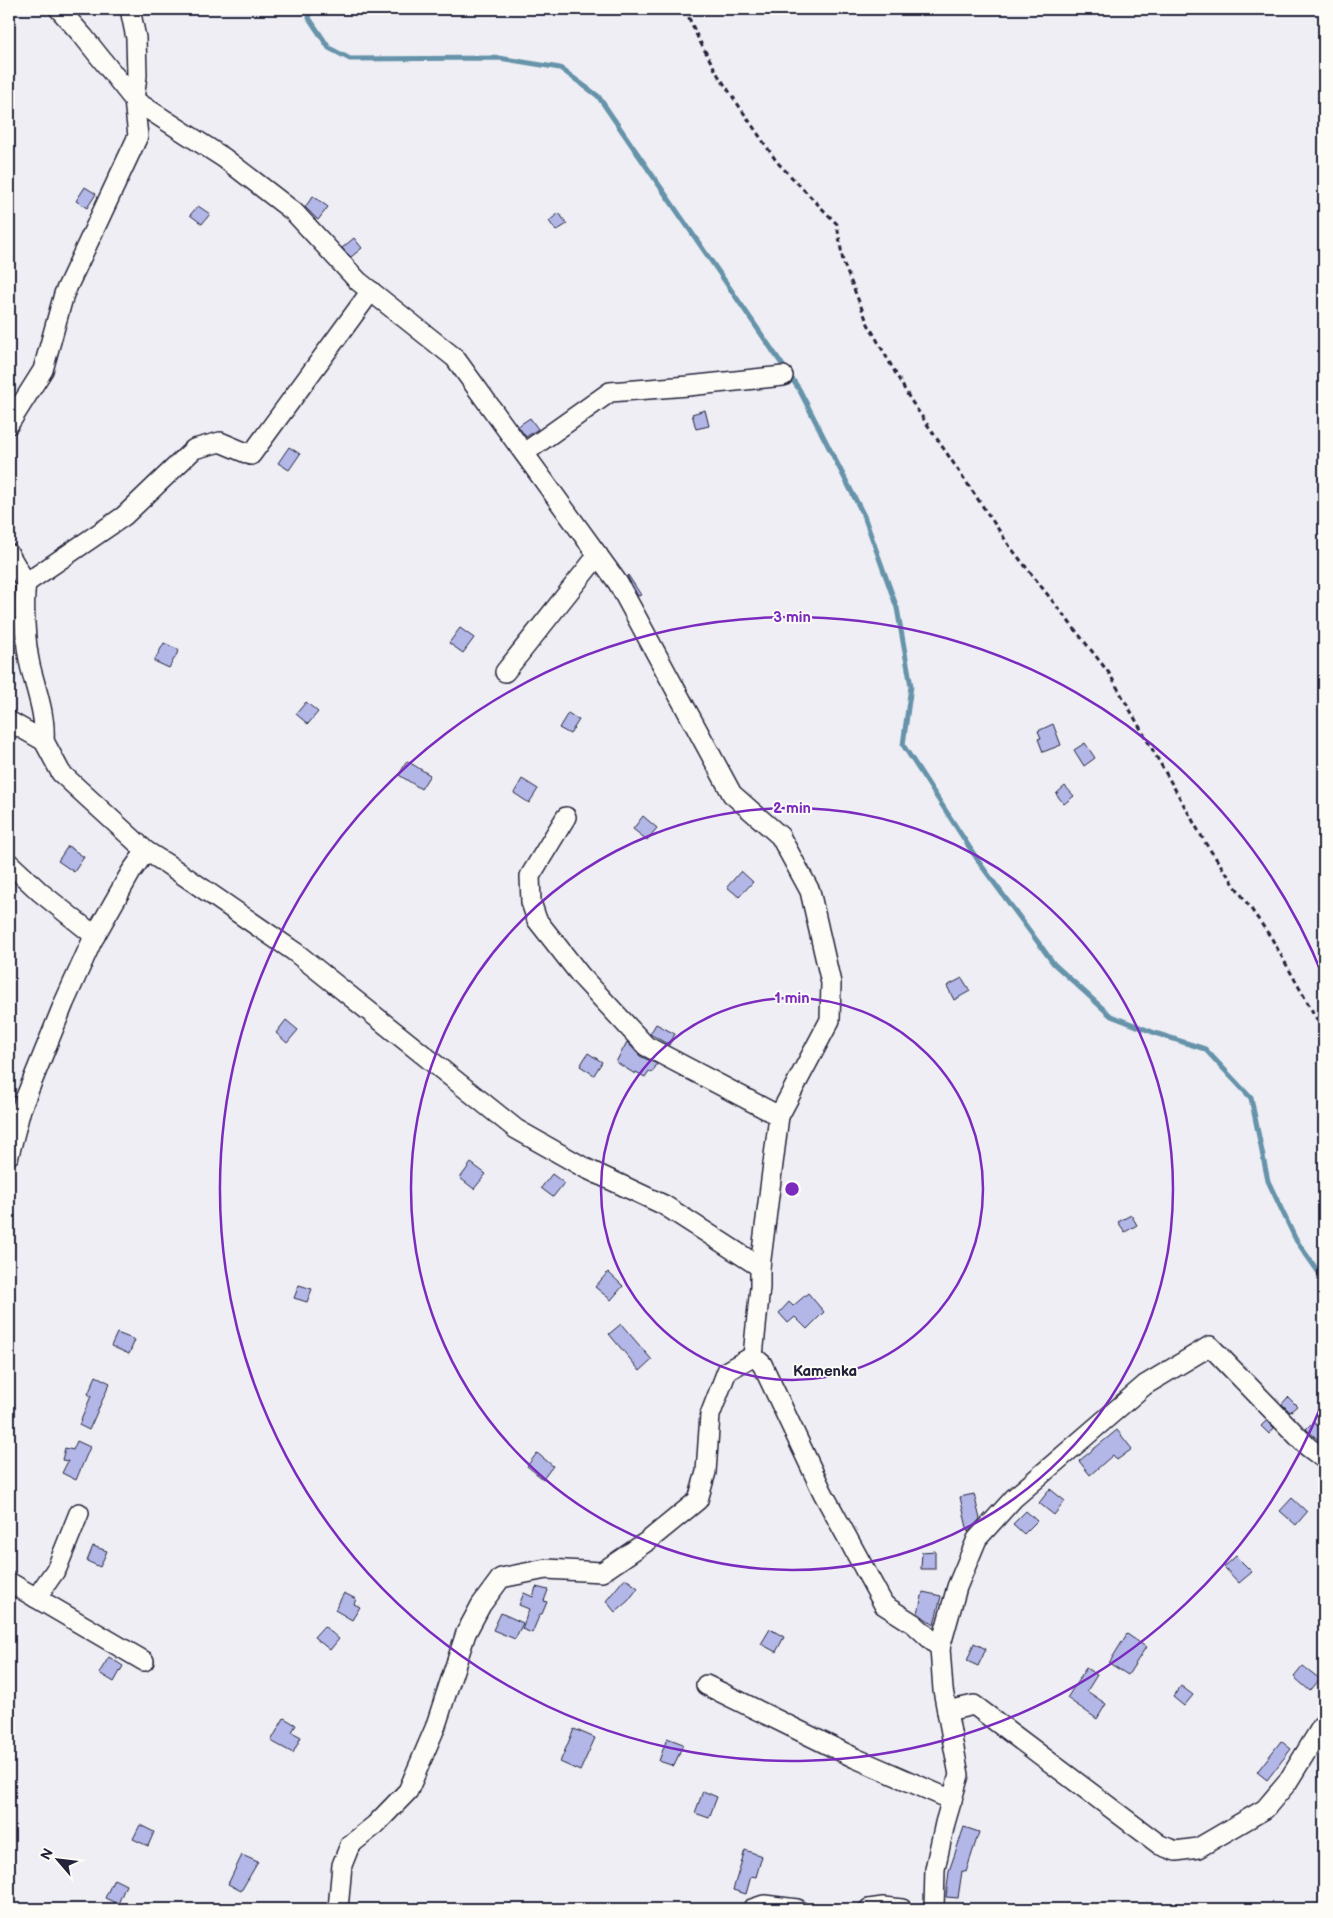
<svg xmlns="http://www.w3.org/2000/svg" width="1333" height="1918" viewBox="0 0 1333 1918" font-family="'Balsamiq Sans',sans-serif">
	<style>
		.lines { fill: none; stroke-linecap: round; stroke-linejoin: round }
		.stream { stroke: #6693aa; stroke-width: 5 }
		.building { fill: #b2b7e8; stroke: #22223b }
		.minor-casing { stroke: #22223b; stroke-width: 22 }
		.path { stroke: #22223b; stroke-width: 3; stroke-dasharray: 5 4; stroke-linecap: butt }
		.minor { stroke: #fdfcf7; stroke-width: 19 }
		.ring { fill: none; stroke: #7b2cbf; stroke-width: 2.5 }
		.labels { text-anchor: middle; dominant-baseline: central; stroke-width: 4; stroke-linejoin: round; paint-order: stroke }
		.quarter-label { font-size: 15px; font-weight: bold; fill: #22223b; stroke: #fdfcf7 }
		.centre { fill: #7b2cbf; stroke: #fdfcf7; stroke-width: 2.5 }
		.ring-label { font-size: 15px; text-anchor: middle; font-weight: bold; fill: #7b2cbf; stroke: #fdfcf7; stroke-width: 4; stroke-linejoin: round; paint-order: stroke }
	</style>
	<rect width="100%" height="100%" fill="#eeeef4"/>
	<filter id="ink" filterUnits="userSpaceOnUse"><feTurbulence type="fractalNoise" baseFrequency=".02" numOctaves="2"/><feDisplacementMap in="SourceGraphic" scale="10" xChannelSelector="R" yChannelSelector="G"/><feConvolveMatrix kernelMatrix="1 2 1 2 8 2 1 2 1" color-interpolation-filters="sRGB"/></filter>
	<g filter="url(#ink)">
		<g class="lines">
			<path class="stream" d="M311,9L309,18L329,48L350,59L499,58L560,68L598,96L799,389L864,516L897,608L911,686L903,745L981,865L1054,964L1111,1016L1155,1033L1205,1049L1251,1098L1268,1181L1296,1240L1324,1280"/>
		</g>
		<g class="building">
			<path d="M85,187L96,194L87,208L76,201Z"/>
			<path d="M313,196L328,207L318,220L305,207Z"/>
			<path d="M198,206L210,214L202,224L190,215Z"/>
			<path d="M559,213L567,224L556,231L549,221Z"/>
			<path d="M354,238L362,248L351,257L342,248Z"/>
			<path d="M705,410L709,426L696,429L692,414Z"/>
			<path d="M530,418L538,429L526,437L518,426Z"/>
			<path d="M289,447L300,454L289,470L278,463Z"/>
			<path d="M628,575L641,595L638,596L627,576Z"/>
			<path d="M460,628L474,638L463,653L449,643Z"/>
			<path d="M164,643L179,650L169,668L154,661Z"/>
			<path d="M306,702L318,712L308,724L296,714Z"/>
			<path d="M568,713L579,720L570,734L559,728Z"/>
			<path d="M1053,724L1061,745L1043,752L1038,739L1041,738L1038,731Z"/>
			<path d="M1085,743L1095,758L1084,766L1074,750Z"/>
			<path d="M407,761L430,775L421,789L399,775Z"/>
			<path d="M522,779L538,789L529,803L514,793Z"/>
			<path d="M1065,786L1074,796L1064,804L1056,794Z"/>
			<path d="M643,816L657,828L647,840L633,829Z"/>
			<path d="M68,846L84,857L74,872L58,861Z"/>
			<path d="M741,871L753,882L739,897L727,887Z"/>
			<path d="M962,978L970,991L954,1000L947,986Z"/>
			<path d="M286,1020L298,1030L287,1043L276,1033Z"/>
			<path d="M656,1024L675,1034L669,1045L650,1034Z"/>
			<path d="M627,1042L640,1056L657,1064L652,1073L649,1071L645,1077L636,1072L635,1074L616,1062Z"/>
			<path d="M588,1053L602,1062L594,1075L580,1066Z"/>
			<path d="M471,1163L486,1174L474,1189L460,1178Z"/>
			<path d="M552,1174L564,1183L553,1197L541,1188Z"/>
			<path d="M1131,1215L1137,1225L1125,1232L1118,1222Z"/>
			<path d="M608,1272L623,1286L611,1300L595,1287Z"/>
			<path d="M299,1285L312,1289L307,1302L294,1298Z"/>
			<path d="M808,1293L824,1312L807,1329L795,1317L788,1323L779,1313L789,1302L793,1306Z"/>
			<path d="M621,1324L652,1360L640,1371L609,1334Z"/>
			<path d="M117,1333L135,1340L129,1354L111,1346Z"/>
			<path d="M96,1376L110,1383L89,1430L79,1425L91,1396L88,1394Z"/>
			<path d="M1288,1397L1297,1406L1290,1412L1282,1404Z"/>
			<path d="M1267,1420L1274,1428L1269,1434L1261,1426Z"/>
			<path d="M1313,1422L1324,1431V1445L1306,1429Z"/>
			<path d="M1117,1430L1132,1449L1117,1460L1113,1455L1090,1475L1079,1461Z"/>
			<path d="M77,1441L90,1447L76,1480L62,1473L68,1461L62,1460L65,1448L73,1450Z"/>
			<path d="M537,1453L553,1466L543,1479L527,1466Z"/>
			<path d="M1050,1489L1065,1501L1054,1515L1039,1503Z"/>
			<path d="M974,1494L980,1519L968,1532L960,1497Z"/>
			<path d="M1292,1498L1307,1512L1296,1525L1280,1511Z"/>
			<path d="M1026,1511L1037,1521L1024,1534L1013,1524Z"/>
			<path d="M93,1546L107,1551L100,1567L87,1561Z"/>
			<path d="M935,1551V1569H921L922,1552Z"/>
			<path d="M1236,1556L1252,1572L1239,1583L1224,1567Z"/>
			<path d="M625,1578L638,1588L628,1601L615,1612L606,1601Z"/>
			<path d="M536,1587L548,1590L544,1601L547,1602L542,1614H540L532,1633L522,1629L529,1609L519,1605L524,1593L533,1597Z"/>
			<path d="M923,1592L941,1596L934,1625L918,1613Z"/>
			<path d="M344,1593L356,1599L354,1604L360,1607L352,1620L335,1610Z"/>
			<path d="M501,1613L523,1623L515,1639L493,1630Z"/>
			<path d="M324,1626L339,1639L330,1650L314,1637Z"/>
			<path d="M770,1629L784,1637L776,1652L761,1644Z"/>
			<path d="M1127,1634L1146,1647L1128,1675L1109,1663Z"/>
			<path d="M974,1643L986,1649L978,1666L967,1661Z"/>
			<path d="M109,1657L123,1666L114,1682L99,1673Z"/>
			<path d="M1303,1666L1320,1679L1310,1691L1294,1677Z"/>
			<path d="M1086,1668L1097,1675L1087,1691L1106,1704L1097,1719L1067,1698Z"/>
			<path d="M1181,1686L1193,1695L1184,1706L1173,1697Z"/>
			<path d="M284,1718L296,1725L292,1732L301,1737L293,1753L271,1741Z"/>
			<path d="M574,1729L595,1738L580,1771L560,1762Z"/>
			<path d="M667,1738L683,1744L674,1766L659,1761Z"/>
			<path d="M1281,1741L1291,1749L1267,1780L1257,1772Z"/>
			<path d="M703,1791L717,1797L709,1818L695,1813Z"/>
			<path d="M140,1825L154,1832L148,1846L133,1839Z"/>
			<path d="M964,1827L979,1832L966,1872L962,1871L958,1898L946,1897L949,1871Z"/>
			<path d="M745,1850L762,1856L756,1877L751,1876L746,1894L733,1890Z"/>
			<path d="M242,1855L258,1862L241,1891L228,1884Z"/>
			<path d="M114,1879L126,1885L118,1904L105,1898Z"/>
		</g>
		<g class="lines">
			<g class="minor-casing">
				<g id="minor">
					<path d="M59,9L83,36L134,100L224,158L294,212L358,281L455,358L618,583L732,794L780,836L810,891L831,983L830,1020L779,1116L760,1267"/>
					<path d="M9,424L43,370L64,294L138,136L134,100L137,75L136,38L130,9"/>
					<path d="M524,453L610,392L688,386L783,376"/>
					<path d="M9,554L26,583C23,605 25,642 30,665C36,690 46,715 44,741"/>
					<path d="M26,583L124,516L194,449L220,442L251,455L371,291"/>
					<path d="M505,672L598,555"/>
					<path d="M9,721L44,741L61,773L146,851"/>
					<path d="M566,817L530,876L531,902L537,920L581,976L646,1046L779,1116"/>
					<path d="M9,863L40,892L95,936"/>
					<path d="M9,1155L21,1109L64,1003L92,941L131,872L146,851L167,864L295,952L516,1129L585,1168L664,1205L760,1267V1287L753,1356"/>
					<path d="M9,1582L144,1661"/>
					<path d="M36,1598L57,1568L79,1513"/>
					<path d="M940,1648L957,1587L977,1539L1014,1498L1145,1385L1210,1346L1308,1447L1324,1459"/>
					<path d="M706,1685L855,1758L952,1800"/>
					<path d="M947,1711L974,1705L1160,1845L1176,1851L1198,1848L1265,1809L1287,1783L1324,1723"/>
					<path d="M338,1909L342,1865L350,1845L375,1825L408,1791L435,1728L466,1633L481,1605L501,1578L546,1569L602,1572L649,1540L698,1500L706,1472L710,1415L727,1371L753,1356L762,1364L823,1493L884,1605L914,1624L940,1648L943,1690L959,1775L945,1823L935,1869L934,1909"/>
					<path d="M752,1909L764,1905L797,1909"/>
					<path d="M869,1909L883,1907L902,1909"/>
				</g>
			</g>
			<path class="path" d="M685,9L698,38L718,75L777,162L837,224L843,262L868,324L910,399L1011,548L1109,673L1206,844L1272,939L1324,1032"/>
			<use href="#minor" class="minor"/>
		</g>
	</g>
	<g class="ring">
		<circle cx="792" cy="1189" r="191"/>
		<circle cx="792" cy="1189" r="381"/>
		<path d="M1324 1399A572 572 0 1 1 1324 979"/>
	</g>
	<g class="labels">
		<g class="quarter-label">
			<text x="825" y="1371">Kamenka</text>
		</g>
	</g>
	<circle cx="792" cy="1189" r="8" class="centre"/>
	<g class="ring-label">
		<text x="792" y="622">3 min</text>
		<text x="792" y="813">2 min</text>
		<text x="792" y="1003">1 min</text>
	</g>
	<rect width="1333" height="1918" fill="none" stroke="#fdfcf7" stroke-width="30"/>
	<rect x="15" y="15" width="1303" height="1888" fill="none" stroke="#22223b" stroke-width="2" filter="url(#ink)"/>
	<g transform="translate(58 1860) rotate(298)" stroke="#fdfcf7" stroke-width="4" paint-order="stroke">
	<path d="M0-4L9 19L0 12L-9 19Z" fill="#22223b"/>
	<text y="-8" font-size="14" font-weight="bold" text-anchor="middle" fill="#22223b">N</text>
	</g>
</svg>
